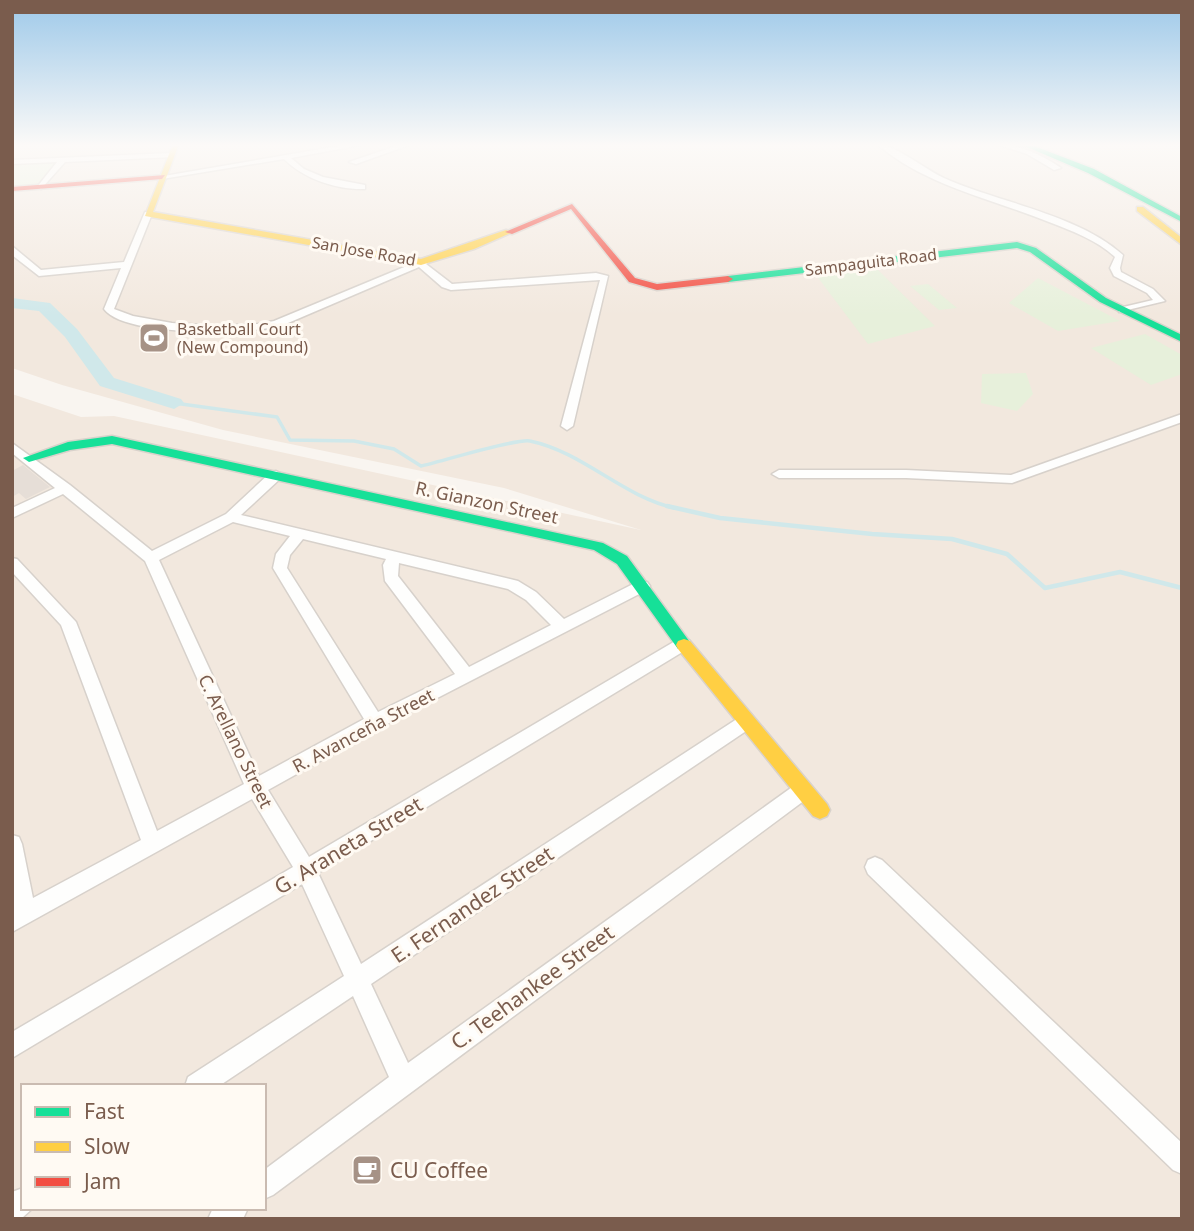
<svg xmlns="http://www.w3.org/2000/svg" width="1194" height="1231" viewBox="0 0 1194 1231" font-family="'Noto Sans',sans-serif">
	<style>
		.residential { fill: #f2e8de; fill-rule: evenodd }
		.green { fill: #e7f0db }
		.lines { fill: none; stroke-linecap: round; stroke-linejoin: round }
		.stream-far1 { stroke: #d0e8ea; stroke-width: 3.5 }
		.stream { stroke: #d0e8ea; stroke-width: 4.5 }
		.river { fill: #d0e8ea; fill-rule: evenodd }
		.building { fill: #e6ded7 }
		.street-casing { stroke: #d7d1cb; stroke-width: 3 }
		.fast-casing { stroke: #d9d2cb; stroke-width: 3 }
		.slow-casing { stroke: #d9d2cb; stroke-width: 3 }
		.jam-casing { stroke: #d9d2cb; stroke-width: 3 }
		.street { fill: #fefefd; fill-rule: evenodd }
		.fast { fill: #16e098; fill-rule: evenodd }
		.slow { fill: #ffcf43; fill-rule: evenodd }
		.jam { fill: #f24e42; fill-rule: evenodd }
		.labels { text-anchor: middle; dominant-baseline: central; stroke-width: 6; stroke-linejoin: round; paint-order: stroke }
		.far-street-label { font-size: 16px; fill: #7a5c4d; stroke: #fffaf3 }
		.far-poi-label { font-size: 16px; fill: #7a5c4d; stroke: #fffaf3; text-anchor: start }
		.street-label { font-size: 18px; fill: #7a5c4d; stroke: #fffaf3 }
		.near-street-label { font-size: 21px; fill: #7a5c4d; stroke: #fffaf3 }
		.near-poi-label { font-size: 21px; fill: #7a5c4d; stroke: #fffaf3; text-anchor: start }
	</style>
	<rect width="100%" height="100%" fill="#f9f5f0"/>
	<path class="residential" d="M12,144H1160L1182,147V1219H12V394L81,417L114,416L641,530L504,488L223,430L62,385L12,368ZM23,1086H264V1208H23Z"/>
	<g class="green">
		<path d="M59,162L37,186L12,188V163Z"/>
		<path d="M876,268L935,326L868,344L816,275Z"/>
		<path d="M1038,278L1120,321L1058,331L1009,303Z"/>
		<path d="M928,284L957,308L939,310L910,286Z"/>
		<path d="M1145,334L1182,355V374L1151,385L1091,348Z"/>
		<path d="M1026,373L1033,394L1017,411L981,403L982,374Z"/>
	</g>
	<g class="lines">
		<path class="stream-far1" d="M174,403L277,417L290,440L354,441L394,449L421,466C439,462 518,438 530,441C583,452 623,497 675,508"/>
		<path class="stream" d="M667,506L720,518L872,534L952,539L1007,554L1045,588L1120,572L1182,588"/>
		<g class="river">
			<path d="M1163,144H1182V149L1165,146Z"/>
			<path d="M12,298L50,303L77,329L114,378L181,399L184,403L174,409L100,386L65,337L39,311L12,308Z"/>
		</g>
	</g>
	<path class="building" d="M23,465L50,487L26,499L19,493L12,497V471Z"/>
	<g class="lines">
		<g class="street-casing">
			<g id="street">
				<path d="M350,144H366L291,158L304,169L323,177L365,185V189C337,190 304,179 284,159L162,179L158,177Z"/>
				<path d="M402,144H412L356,164L349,162Z"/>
				<path d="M877,144C894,144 926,170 944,178C1000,203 1077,214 1123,255L1120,268L1121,272L1153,289L1165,301L1119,312V308L1153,300L1147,293L1114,276L1110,268L1115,257C1097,240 1072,231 1049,222C992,199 924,185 877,144Z"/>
				<path d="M996,144C1018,144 1043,155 1061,168L1054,170L1027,154Z"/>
				<path d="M171,153L174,157L65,162L41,189L37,187L57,162L12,164V160Z"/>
				<path d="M145,212L152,214L114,309L133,316L172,323L216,326L258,324L274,321L426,258L431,261L426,264L452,284L596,273L608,276L573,426L567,430L561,426L600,280L451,290L442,287L419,267L281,326C248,334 124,337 104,309L121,268L39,276L12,255V246L41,270L124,262Z"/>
				<path d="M1182,414V422L1012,483L906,478H779L772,474L779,470H906L1011,475Z"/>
				<path d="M12,443L70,485L152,551L226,514L271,472L276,471L283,475L281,478L241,515L518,581L536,592L564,619L637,582H647L650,586L647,590L381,727L268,790L309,857L677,640H689L691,644L689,648L318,873L361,964L740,717L746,715L752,717L755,722L752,727L371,984L408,1063L795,785L802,782L809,785L812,791L809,797L273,1195L264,1199V1170L389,1077L353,996L219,1086H185L188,1077L344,976L302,884L12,1058V1032L293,867L252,799L12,932V835L19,837L22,844L33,898L141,840L61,625L12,572V558L17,559L76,622L157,831L244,784L145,561L63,494L12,518V508L55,488L12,453ZM233,522L290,536L276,554L273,568L364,719L259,776L159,560ZM303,539L386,559L383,565L385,581L455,674L378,712L287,568L290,555ZM399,563L508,589L526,600L551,625L469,667L398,576Z"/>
				<path d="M875,857L882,860L1182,1143V1174L1173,1170L868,874L865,867L868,860Z"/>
				<path d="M23,1188V1208H33L22,1218L12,1219V1192Z"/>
				<path d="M213,1208H248L243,1219H208Z"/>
			</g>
		</g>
		<g class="fast-casing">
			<g id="fast">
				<path d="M1020,144H1029L1094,169L1182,217V222L1088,173Z"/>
				<path d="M1017,242L1036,248L1106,298L1182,335V342L1100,302L1030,252L1017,248L728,282L723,279L728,276Z"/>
				<path d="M112,436L603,543L627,556L692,645L690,649H678L617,564L594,550L112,444L70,450L29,462L23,458L68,442Z"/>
			</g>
		</g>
		<g class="slow-casing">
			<g id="slow">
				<path d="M173,144H179L153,212L421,259L506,230L513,232L474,249L421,265L145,216Z"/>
				<path d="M1137,207H1143L1182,238V245L1137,211Z"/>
				<path d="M684,639L690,641L827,804L830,810L827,816L820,819L813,816L678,649L676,645L678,641Z"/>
			</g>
		</g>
		<g class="jam-casing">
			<g id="jam">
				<path d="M165,175L162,179L12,191V187Z"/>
				<path d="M572,204L635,278L657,284L728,276L733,279L728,282L657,290L629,282L571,209L512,234L505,232Z"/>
			</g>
		</g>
		<use href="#street" class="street"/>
		<use href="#fast" class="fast"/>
		<use href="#slow" class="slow"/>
		<use href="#jam" class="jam"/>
	</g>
	<linearGradient id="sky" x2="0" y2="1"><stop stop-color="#9ec9e9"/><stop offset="0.46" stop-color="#fcfaf8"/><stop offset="1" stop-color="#fcfaf8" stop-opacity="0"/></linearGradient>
	<rect width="1194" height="316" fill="url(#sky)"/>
	<defs>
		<g id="stadium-square" transform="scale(1.575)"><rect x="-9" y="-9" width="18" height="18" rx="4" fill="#a69286" stroke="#fffaf3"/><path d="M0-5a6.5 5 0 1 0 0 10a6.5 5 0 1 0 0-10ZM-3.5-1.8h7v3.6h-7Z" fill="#fff"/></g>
		<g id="cafe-square" transform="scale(1.575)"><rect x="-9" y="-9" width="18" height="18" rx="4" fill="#a69286" stroke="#fffaf3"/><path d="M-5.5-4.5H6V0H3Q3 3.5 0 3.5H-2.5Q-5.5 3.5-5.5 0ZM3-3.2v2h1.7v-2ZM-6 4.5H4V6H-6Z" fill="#fff"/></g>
	</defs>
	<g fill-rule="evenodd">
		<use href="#stadium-square" x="154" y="338"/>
		<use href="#cafe-square" x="367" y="1170"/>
	</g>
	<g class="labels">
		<g class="far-street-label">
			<text transform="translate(364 251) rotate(10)">San Jose Road</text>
			<text transform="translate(871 262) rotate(-7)">Sampaguita Road</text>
		</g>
		<g class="far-poi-label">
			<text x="177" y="329">Basketball Court<tspan x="177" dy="18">(New Compound)</tspan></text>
		</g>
		<g class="street-label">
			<text transform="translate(487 502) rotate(12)">R. Gianzon Street</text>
			<text transform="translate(363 730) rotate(-28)">R. Avanceña Street</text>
			<text transform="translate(236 741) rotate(64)">C. Arellano Street</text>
		</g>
		<g class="near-street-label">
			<text transform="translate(348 845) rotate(-31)">G. Araneta Street</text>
			<text transform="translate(472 904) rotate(-34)">E. Fernandez Street</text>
			<text transform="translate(532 987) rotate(-36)">C. Teehankee Street</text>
		</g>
		<g class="near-poi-label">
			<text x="390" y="1170">CU Coffee</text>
		</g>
	</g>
	<rect width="1194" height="1231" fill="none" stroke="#7a5c4d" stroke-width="28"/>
	<rect x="21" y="1084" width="245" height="126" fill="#fffaf3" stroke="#cabbb1" stroke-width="2"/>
	<rect x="35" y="1107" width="35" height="10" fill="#16e098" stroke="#cabbb1" stroke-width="2"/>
	<text x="84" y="1119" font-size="21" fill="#7a5c4d">Fast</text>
	<rect x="35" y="1142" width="35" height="10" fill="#ffcf43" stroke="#cabbb1" stroke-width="2"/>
	<text x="84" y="1154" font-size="21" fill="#7a5c4d">Slow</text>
	<rect x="35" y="1177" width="35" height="10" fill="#f24e42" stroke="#cabbb1" stroke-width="2"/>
	<text x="84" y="1189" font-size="21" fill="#7a5c4d">Jam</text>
</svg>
